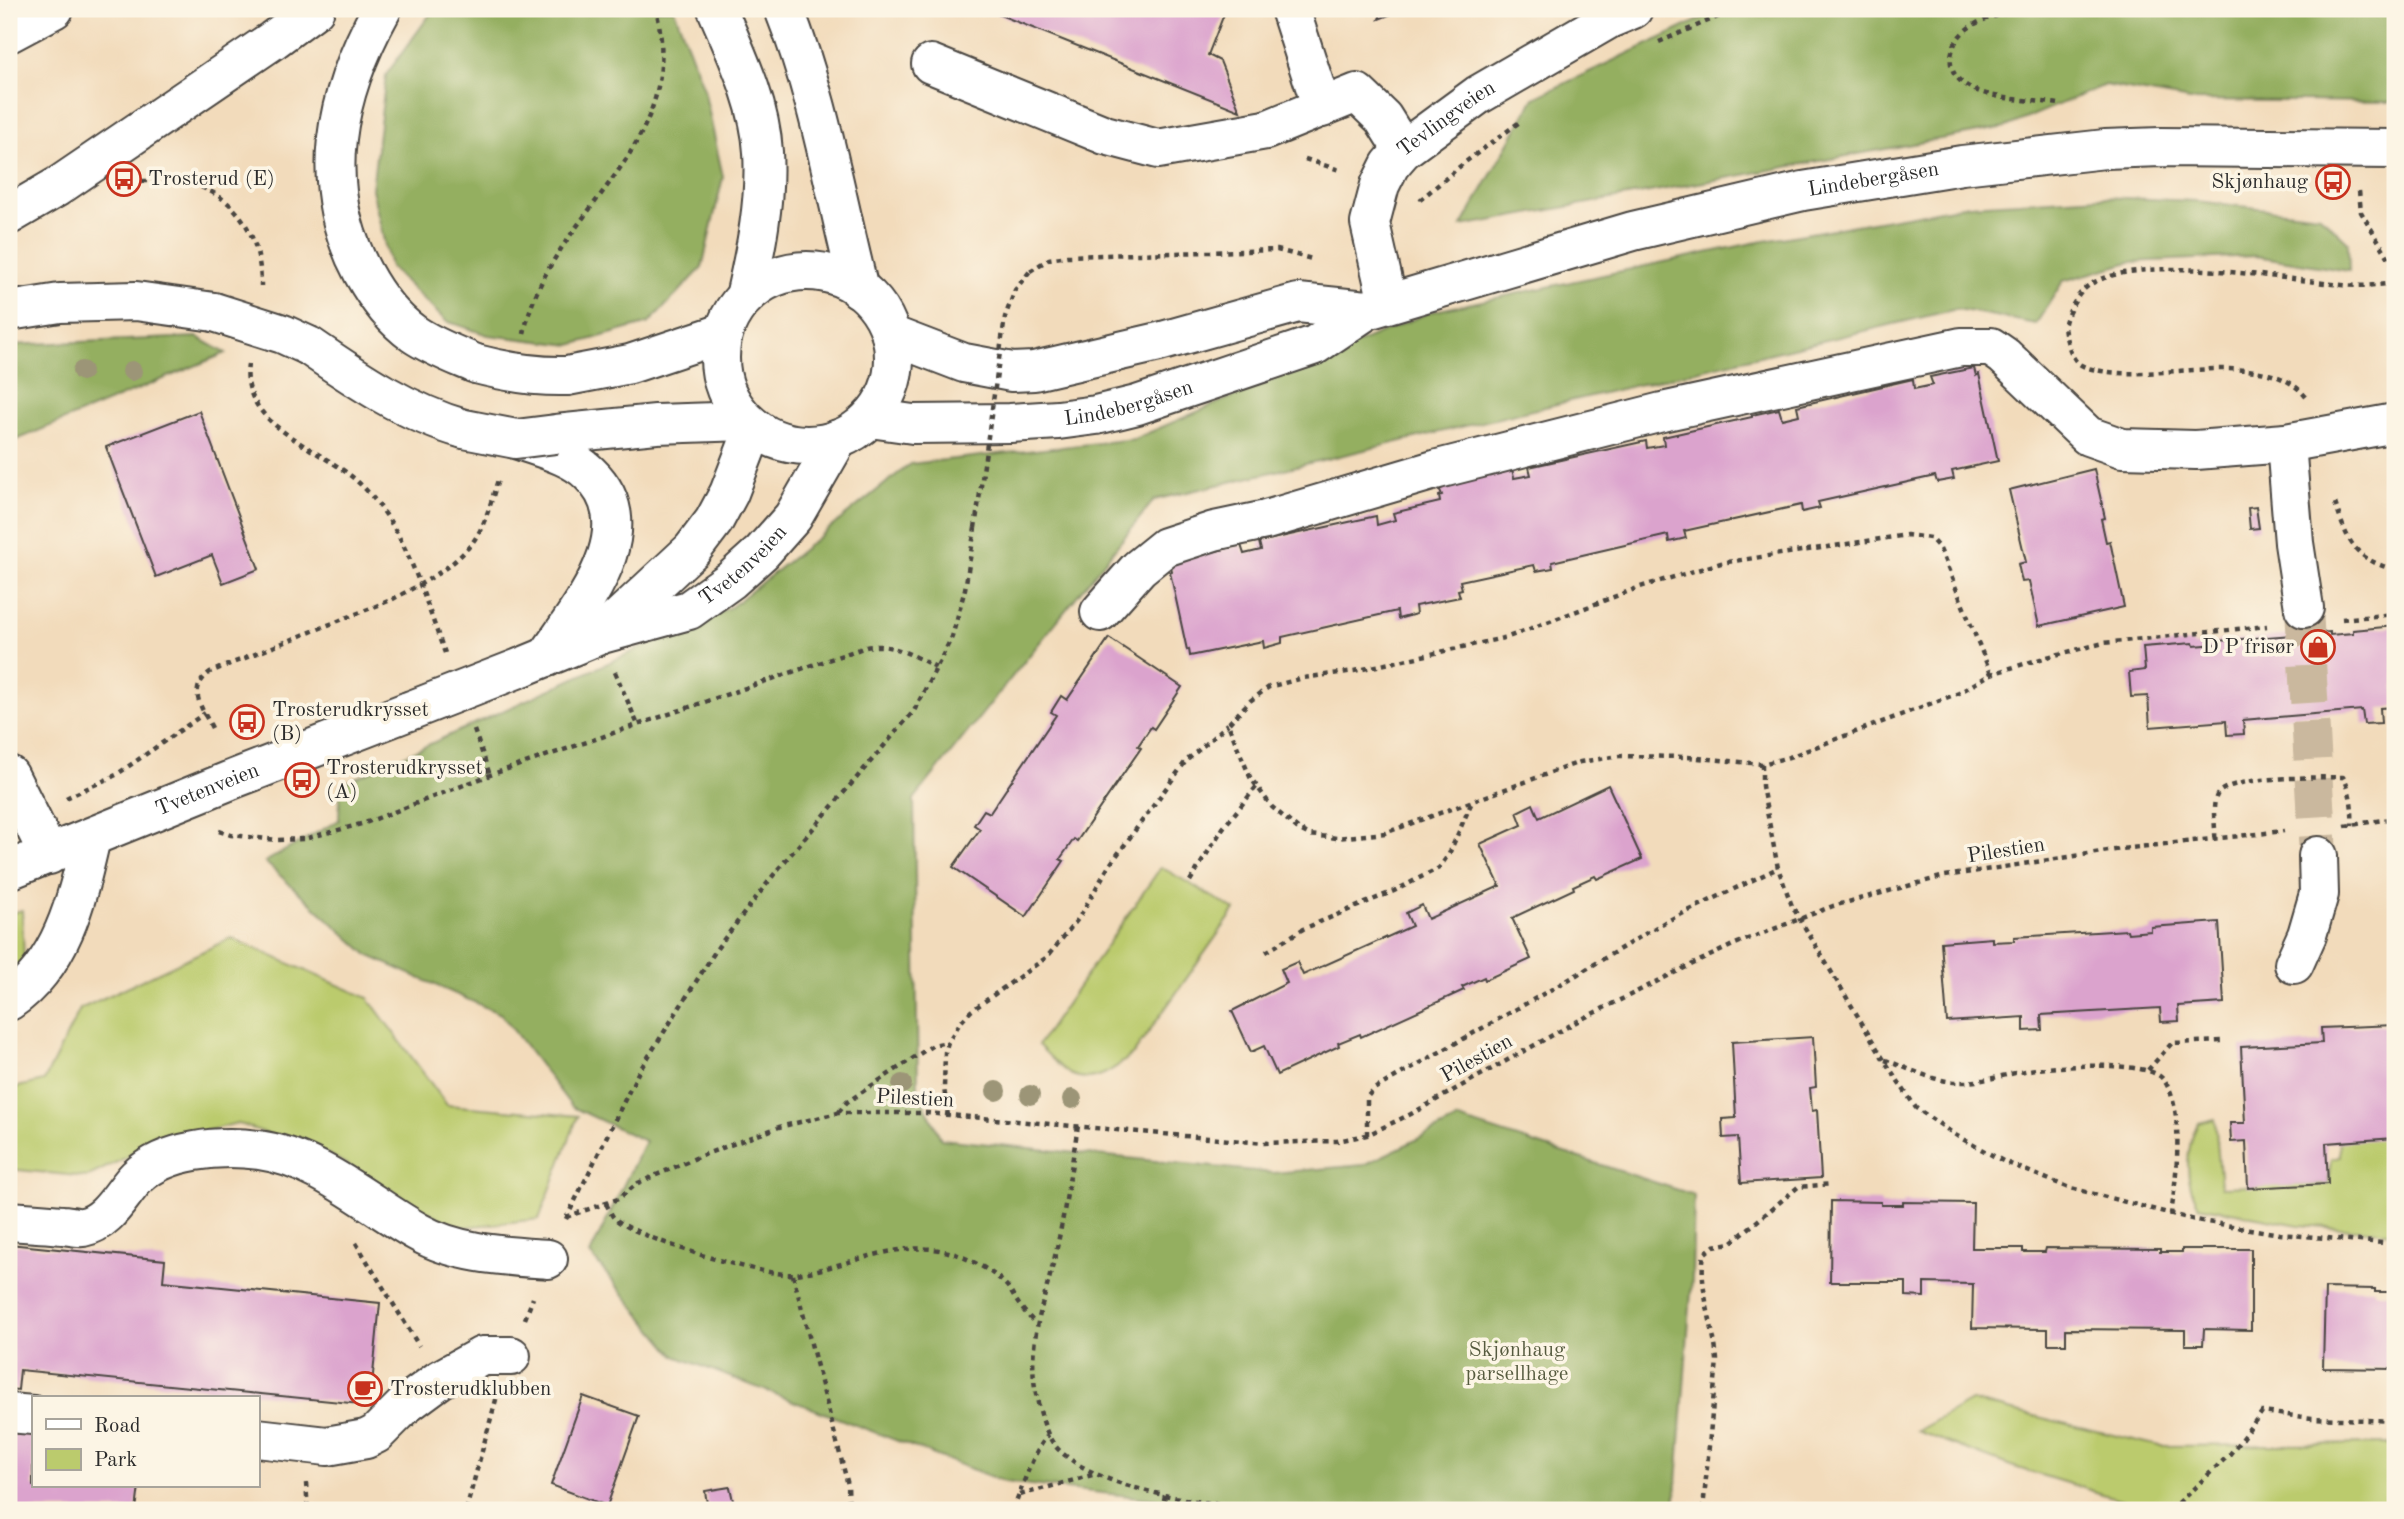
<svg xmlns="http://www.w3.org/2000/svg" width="2404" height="1519" viewBox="0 0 2404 1519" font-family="'Old Standard TT',serif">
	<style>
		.green { fill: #bbcb6d; stroke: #737b4c; stroke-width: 2 }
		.forest { fill: #94af60; stroke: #606d46; stroke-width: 2 }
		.building { fill: #dba3cd }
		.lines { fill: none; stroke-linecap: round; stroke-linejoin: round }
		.minor-tunnel { stroke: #cab89e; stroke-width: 38; stroke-dasharray: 38 19; stroke-linecap: butt }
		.minor-casing { stroke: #494541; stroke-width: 42 }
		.major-casing { stroke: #494541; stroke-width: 42 }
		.highway-casing { stroke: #494541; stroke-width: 42 }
		.path { stroke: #494541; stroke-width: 4.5; stroke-dasharray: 5 5; stroke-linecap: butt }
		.minor { stroke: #fff; stroke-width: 38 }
		.major { stroke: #fff; stroke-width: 38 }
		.highway { stroke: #fff; stroke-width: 38 }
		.major-bridge-casing { stroke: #494541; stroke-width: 42; stroke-linecap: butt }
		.highway-bridge-casing { stroke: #494541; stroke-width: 42; stroke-linecap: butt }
		.path-bridge { stroke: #494541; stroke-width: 4.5; stroke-dasharray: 5 5; stroke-linecap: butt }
		.major-bridge { stroke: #fff; stroke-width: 38 }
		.highway-bridge { stroke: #fff; stroke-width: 38 }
		.tree { fill: #9c9577 }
		.labels { text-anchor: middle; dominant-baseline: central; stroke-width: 7; stroke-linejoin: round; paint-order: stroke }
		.street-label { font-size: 21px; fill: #2b2b2b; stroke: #fcf5e5 }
		.poi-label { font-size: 21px; fill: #2b2b2b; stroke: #fcf5e5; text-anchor: start }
		.park-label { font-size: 21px; fill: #565b3f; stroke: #fcf5e5 }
	</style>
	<rect width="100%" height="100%" fill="#fcf5e5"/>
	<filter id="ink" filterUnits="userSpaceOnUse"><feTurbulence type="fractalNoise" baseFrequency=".0143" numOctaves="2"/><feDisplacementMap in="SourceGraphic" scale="14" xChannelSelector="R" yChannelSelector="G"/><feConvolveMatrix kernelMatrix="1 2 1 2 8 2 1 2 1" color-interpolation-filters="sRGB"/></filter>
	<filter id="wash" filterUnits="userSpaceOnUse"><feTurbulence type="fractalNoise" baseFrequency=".00686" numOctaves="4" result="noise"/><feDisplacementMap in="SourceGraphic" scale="28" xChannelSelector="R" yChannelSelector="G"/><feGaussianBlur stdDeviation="1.57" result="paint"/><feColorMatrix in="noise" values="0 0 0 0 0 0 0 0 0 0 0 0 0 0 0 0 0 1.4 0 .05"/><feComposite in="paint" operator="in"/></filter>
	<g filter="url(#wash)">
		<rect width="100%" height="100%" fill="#f2dbbb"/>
		<g class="green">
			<path d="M1161,867L1235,910L1133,1054C1116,1068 1095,1085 1072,1075C1062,1071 1046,1052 1038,1045Z"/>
			<path d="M22,910L24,961L9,968V914Z"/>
			<path d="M231,938L368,998L447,1105L578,1116L539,1219L456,1228L330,1155L237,1123L149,1146L87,1177L9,1169V1089L44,1081L80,1009Z"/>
			<path d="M2395,1033V1232L2299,1225L2199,1206C2184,1181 2185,1149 2198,1123L2215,1119L2221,1187L2328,1184L2331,1159L2340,1157L2336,1034Z"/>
			<path d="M1971,1401L2159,1446L2395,1444V1510H2155L2011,1466L1917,1431Z"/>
		</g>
		<g class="forest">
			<path d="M434,9H674L704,89L723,177L702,268L649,323L571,345L488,335L446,321L390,267L372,189L386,75Z"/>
			<path d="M1722,9H2395V102L2190,100L2105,85L2006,127L1462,226L1534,98Z"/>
			<path d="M2101,197L2196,201L2320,215L2348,242L2349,271L2256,256L2130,262L2063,281L2036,324L1957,309L1154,500L914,799L918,1091L941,1139L1273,1173L1364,1165L1459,1119L1694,1195L1692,1278L1675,1510H1252L1005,1482L675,1356L590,1254L645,1141L572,1107L501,1014L369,956L265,862L339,820L340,785L731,607L910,464L1134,439L1430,312L1753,243L1969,205Z"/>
			<path d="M197,337L226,353L9,443V345Z"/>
		</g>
		<g id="blocks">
			<g class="building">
				<path d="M985,9H1226L1208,55L1220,61L1240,111Z"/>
				<path d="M1383,9H1404L1379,19Z"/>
				<path d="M1974,368L1976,376L1979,374L1998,461L1952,471L1954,479L1937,482L1935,476L1818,502L1820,508L1802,512L1801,505L1684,531L1686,538L1669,542L1668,535L1552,562L1553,568L1536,571L1534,565L1460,581L1462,589L1458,590L1460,597L1415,606L1416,614L1398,619L1397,611L1282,637V643L1264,648L1263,641L1190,656L1189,649L1187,650L1170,572L1172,571L1170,562L1241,545L1244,554L1261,550L1259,542L1376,516L1377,525L1395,520L1393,513L1440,502L1439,496L1442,495L1439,488L1512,469L1514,478L1531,475L1529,467L1646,441L1647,448L1664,445L1663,437L1752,417V415L1779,409L1782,419L1799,415L1797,406L1913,379L1914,389L1933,385L1930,377Z"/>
				<path d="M199,411L259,569L223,583L212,555L156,577L106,447Z"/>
				<path d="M2094,469L2105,518L2101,519L2106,542L2110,541L2124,607L2039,626L2029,581L2022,582L2018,564L2026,562L2009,490Z"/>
				<path d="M2256,507L2259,528L2250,529L2248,508Z"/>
				<path d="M2395,626V707L2380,708L2381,723L2364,724L2362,710L2243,720L2244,734L2227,735L2226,721L2150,727L2148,696L2131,697L2129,672L2145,670L2143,647L2193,643L2194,646L2217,644V641L2330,632V635L2353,633V630Z"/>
				<path d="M1109,638L1182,687L1154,729L1151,727L1138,746L1141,748L1077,841L1074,839L1060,859L1064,861L1026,917L953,867L980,829L974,825L984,810L990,813L1056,715L1051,712L1061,696L1067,700Z"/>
				<path d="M1608,785L1642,859L1597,879L1595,876L1573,886L1574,889L1512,918L1531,959L1485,980L1484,977L1462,987L1464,990L1361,1037L1360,1034L1338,1043L1339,1046L1277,1075L1264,1046L1251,1052L1232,1011L1287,983L1281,969L1297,962L1303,975L1412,926L1406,913L1422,905L1428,919L1500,886L1480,844L1522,825L1517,812L1533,804L1539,818Z"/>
				<path d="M2219,922L2224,1003L2178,1006L2179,1021L2161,1022L2160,1008L2041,1015L2042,1030L2024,1031V1017L1947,1022L1941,942L1992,938V942L2014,941V937L2127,930L2128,933L2151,931V927Z"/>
				<path d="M2395,1025V1138L2326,1143L2328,1184L2248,1188L2246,1141L2231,1142L2230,1123H2245L2241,1047L2322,1043L2321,1028Z"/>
				<path d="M1813,1037L1816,1087L1810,1088L1812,1111L1817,1110L1821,1178L1741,1183L1738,1137L1723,1138L1722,1119L1736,1118L1732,1042Z"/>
				<path d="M1831,1201L1881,1202V1205H1903V1202L1973,1203L1972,1248H2023V1252H2045L2046,1248L2160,1249V1252H2182V1249H2251V1330L2204,1329L2203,1345H2185V1330L2066,1329V1344H2048V1329L1972,1328L1973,1284L1924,1283V1297L1906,1296V1282H1830Z"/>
				<path d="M9,1244L165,1260L163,1281L380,1303L370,1405L20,1370L18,1390L9,1389Z"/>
				<path d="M2325,1288L2375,1289V1292H2395V1369L2323,1368Z"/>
				<path d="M583,1396L639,1416L607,1506L551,1485Z"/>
				<path d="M9,1426L33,1429V1486H139L136,1510H9Z"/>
				<path d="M730,1487L735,1510H708L705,1491Z"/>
			</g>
		</g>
	</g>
	<g filter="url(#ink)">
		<use href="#blocks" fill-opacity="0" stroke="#494541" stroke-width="2"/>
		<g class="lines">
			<path class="minor-tunnel" d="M2304,608L2318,856"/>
			<g class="minor-casing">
				<g id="minor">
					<path d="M1290,9L1322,108"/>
					<path d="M931,64L1105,135L1158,149L1266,130L1357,93L1383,118L1403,150"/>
					<path id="s1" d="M1388,303L1370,223L1380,185L1390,165L1403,150L1478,95L1609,19L1633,9"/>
					<path d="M891,335L964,363L1012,372L1034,371L1159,342L1298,303L1367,310"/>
					<path id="s2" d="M870,418L913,424L1010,423L1058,420L1096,415L1137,405L1315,345L1367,310L1633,231L1803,191L1962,165L2105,149L2161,147L2395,149"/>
					<path d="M2286,443L2294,543L2304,608"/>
					<path d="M1100,612L1139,568L1165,547L1214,531L1266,520L1438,469L1662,412L1961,347H1991L2004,356L2088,436L2122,448L2196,450L2286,443L2395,423"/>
					<path d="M9,775L49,855"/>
					<path d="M2294,964L2307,935L2319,894L2318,856"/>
					<path d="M9,1001C63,964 77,898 91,838"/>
					<path d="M9,1221C26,1222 44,1223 62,1225C68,1225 77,1228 83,1227C109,1222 121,1193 137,1177C166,1149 220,1145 259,1150C318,1158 368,1204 418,1232C456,1254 506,1256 548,1259"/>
					<path d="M9,1413L33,1415"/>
					<path d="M257,1438L327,1446L366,1439L376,1434L405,1405L439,1380L482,1356H511"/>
				</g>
			</g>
			<g class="major-casing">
				<g id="major">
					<path id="s3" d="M9,870L236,778L409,711"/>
				</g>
			</g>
			<g class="highway-casing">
				<g id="highway">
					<path d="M382,9C335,94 315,184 363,273C375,295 393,319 414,334C433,347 455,355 476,364"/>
					<path d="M717,9C736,54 760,102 763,152C766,201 756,249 745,297"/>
					<path d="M784,9C820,99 835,195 859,289"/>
					<path d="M9,33L54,9"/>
					<path d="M9,215L57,187L273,40L315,9"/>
					<circle cx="807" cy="358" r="87"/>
					<path d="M9,311L60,303L136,301L214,312"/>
					<path d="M309,346C357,379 407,413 464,429"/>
					<path d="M567,376L630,364L723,333"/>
					<path d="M556,434L656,424L746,421"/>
					<path d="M516,439C540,448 571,455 589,473C648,529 580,607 547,657"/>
					<path d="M605,631L692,550L714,521L729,493L754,428"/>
					<path id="s4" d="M522,667L602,634L689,610L731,580L762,552L793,517L838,439"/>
				</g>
			</g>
			<g class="path">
				<path d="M2027,9C1997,16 1956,20 1951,57C1949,70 1958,81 1969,87C1992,100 2033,100 2059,104"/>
				<path d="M2385,9L2395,13"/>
				<path d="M1659,42L1736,9"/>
				<path d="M1305,159L1343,171"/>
				<path d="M142,181C159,181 176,179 192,184C240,198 261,239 261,286"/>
				<path d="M2359,191L2361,212L2395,268"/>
				<path d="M1420,200L1464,163L1521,121"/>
				<path d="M1030,271L1049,259L1067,256L1277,250L1312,259"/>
				<path d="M524,334C547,210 691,155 656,9"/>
				<path d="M248,364C240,427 319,446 358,482C406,526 422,594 445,653"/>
				<path d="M2306,397C2265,345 2155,384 2097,370C2091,369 2082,367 2077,362C2071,356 2067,342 2065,333C2063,323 2067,317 2071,308C2076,299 2081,290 2091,284C2145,253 2280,279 2342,285C2361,287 2377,285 2395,283"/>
				<path d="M2335,503C2348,542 2353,558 2395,570"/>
				<path d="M2342,619L2395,614"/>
				<path d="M615,672L638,725"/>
				<path d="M1991,674L1940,549L1930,538L1907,535L1721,563L1640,587L1508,637L1354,671L1303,678L1269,687L1250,701L1228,724L1250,777L1272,807L1298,829L1310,835L1337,838L1385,833L1580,762L1619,756L1688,757L1762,764L1789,757L1959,693L1991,674L2047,657L2104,643L2267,626"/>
				<path d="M212,728C201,706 187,690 210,672L391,600C421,584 456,567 475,539C487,521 492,497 499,477"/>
				<path d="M474,730L490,775"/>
				<path d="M1762,764V786L1778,868L1792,906L1884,1060L1916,1108L1957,1136L2003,1161L2067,1187L2195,1220L2280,1234L2395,1244"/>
				<path d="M66,798L116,775L205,713"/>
				<path d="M2345,826L2395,818"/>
				<path d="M219,831L231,835L277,840L304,839L365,823L490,775L866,647C892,642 913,656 936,667"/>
				<path d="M2215,838C2216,825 2211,807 2217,795C2227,775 2320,778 2343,777C2351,790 2353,811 2352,826"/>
				<path d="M1190,881L1223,828L1257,786"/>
				<path d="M1266,952L1303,929L1394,891L1439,868L1449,854L1471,804"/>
				<path d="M1885,1060C1908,1068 1932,1081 1956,1082C1982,1083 2006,1074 2030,1070C2055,1066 2145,1060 2162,1078C2186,1105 2176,1181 2171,1214"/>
				<path d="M2148,1070L2172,1043L2223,1041"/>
				<path d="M839,1112L847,1102L933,1045L947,1042"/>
				<path d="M948,1116L944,1088L945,1052L948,1042L960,1023L971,1011L1047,957L1078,919L1109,866L1186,761L1228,724"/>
				<path d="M1078,1126C1071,1168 1065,1211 1056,1252C1042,1312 1022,1351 1041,1414C1045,1428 1049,1441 1060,1451C1105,1492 1204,1503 1263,1510"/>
				<path d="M1367,1135V1097L1374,1089L1568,980L1665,922L1778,868"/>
				<path d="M606,1204C609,1208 611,1215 614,1218C635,1238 766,1278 795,1274C848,1268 898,1237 952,1253C970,1259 993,1271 1006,1285C1011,1290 1014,1298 1018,1303C1023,1310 1029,1317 1035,1323"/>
				<path d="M566,1217L618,1199L638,1183L698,1157L779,1127L838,1113H926L1264,1143L1337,1141L1367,1135L1411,1114L1576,1022L1676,972L1735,944L1833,906L1945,876L2121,849L2284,831"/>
				<path d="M566,1219L638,1073L718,947L779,868L914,711L952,637L965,589L975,528"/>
				<path d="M356,1243L419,1346"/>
				<path d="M793,1275L848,1485L849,1510"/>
				<path d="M525,1319L533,1298"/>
				<path d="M306,1483L308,1510"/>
				<path d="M1020,1495L1096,1474"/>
				<path d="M466,1510L497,1396"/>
				<path d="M1013,1510C1024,1484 1030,1458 1048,1435"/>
				<path d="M1162,1510L1165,1495"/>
				<path d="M1703,1510L1717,1360C1714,1325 1698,1289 1704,1254L1714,1246L1731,1243L1798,1187L1832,1184"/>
				<path d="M2171,1510L2230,1454L2262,1412L2312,1418L2395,1421"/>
			</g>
			<use href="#minor" class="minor"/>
			<use href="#major" class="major"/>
			<use href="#highway" class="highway"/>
			<g class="major-bridge-casing">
				<path id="major-bridge" d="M409,711L522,667"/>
			</g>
			<g class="highway-bridge-casing">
				<g id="highway-bridge">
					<path d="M214,312L283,334L309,346"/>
					<path d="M476,364C507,372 536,377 567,376"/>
					<path d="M464,429L516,439L556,434"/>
				</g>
			</g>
			<path class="path-bridge" d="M975,528L1005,317L1015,290L1030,271"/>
			<use href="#major-bridge" class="major-bridge"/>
			<use href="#highway-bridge" class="highway-bridge"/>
		</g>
		<g class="tree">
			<circle cx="82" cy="371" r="10"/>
			<circle cx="132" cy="371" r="10"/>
			<circle cx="902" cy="1084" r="10"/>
			<circle cx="996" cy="1091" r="10"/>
			<circle cx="1030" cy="1095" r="10"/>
			<circle cx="1072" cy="1099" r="10"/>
		</g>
	</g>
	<defs>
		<g id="bus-ring" transform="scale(1.75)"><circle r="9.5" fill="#fcf5e5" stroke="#c8321e" stroke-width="1.5"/><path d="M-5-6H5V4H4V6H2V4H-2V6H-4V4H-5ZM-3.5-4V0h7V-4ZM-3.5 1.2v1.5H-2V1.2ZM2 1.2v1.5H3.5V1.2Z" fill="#c8321e"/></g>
		<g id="shop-ring" transform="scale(1.75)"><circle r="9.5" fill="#fcf5e5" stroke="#c8321e" stroke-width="1.5"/><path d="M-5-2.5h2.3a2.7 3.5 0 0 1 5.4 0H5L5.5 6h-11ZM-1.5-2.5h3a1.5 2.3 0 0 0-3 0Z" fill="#c8321e"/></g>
		<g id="cafe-ring" transform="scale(1.75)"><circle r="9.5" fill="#fcf5e5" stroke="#c8321e" stroke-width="1.5"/><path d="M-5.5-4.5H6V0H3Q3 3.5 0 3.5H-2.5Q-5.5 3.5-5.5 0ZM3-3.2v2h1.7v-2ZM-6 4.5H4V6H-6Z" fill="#c8321e"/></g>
	</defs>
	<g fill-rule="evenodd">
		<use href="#bus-ring" x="124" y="179"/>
		<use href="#bus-ring" x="2333" y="182"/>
		<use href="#shop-ring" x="2318" y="647"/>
		<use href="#bus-ring" x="247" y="722"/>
		<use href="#bus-ring" x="302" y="780"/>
		<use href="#cafe-ring" x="365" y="1389"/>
	</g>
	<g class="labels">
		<g class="street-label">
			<text stroke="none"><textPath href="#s1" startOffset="217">Tevlingveien</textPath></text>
			<text stroke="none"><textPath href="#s2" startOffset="1043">Lindebergåsen</textPath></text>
			<text stroke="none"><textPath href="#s2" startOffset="261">Lindebergåsen</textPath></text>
			<text stroke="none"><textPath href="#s4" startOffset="247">Tvetenveien</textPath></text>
			<text stroke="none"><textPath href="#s3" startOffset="214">Tvetenveien</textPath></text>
			<text transform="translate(2006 851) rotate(-9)">Pilestien</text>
			<text transform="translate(1477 1059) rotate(-29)">Pilestien</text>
			<text transform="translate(915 1099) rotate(3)">Pilestien</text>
		</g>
		<g class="poi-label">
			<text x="148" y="179">Trosterud (E)</text>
			<text x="2308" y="182" text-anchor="end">Skjønhaug</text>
			<text x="2294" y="647" text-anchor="end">D P frisør</text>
			<text x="272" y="710">Trosterudkrysset<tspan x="272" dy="24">(B)</tspan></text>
			<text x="326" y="768">Trosterudkrysset<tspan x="326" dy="24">(A)</tspan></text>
			<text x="390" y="1389">Trosterudklubben</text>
		</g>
		<g class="park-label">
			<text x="1517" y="1350">Skjønhaug<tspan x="1517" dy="24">parsellhage</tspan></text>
		</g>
	</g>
	<rect width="2404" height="1519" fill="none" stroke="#fcf5e5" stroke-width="35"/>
	<rect x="32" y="1396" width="228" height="91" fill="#fcf5e5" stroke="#a8a49b" stroke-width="2"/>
	<rect x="46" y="1419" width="35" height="10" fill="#ffffff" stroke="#a8a49b" stroke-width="2"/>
	<text x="94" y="1432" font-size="21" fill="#2b2b2b">Road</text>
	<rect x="46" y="1449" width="35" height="21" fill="#bbcb6d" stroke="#a8a49b" stroke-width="2"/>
	<text x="94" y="1466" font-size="21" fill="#2b2b2b">Park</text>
</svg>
